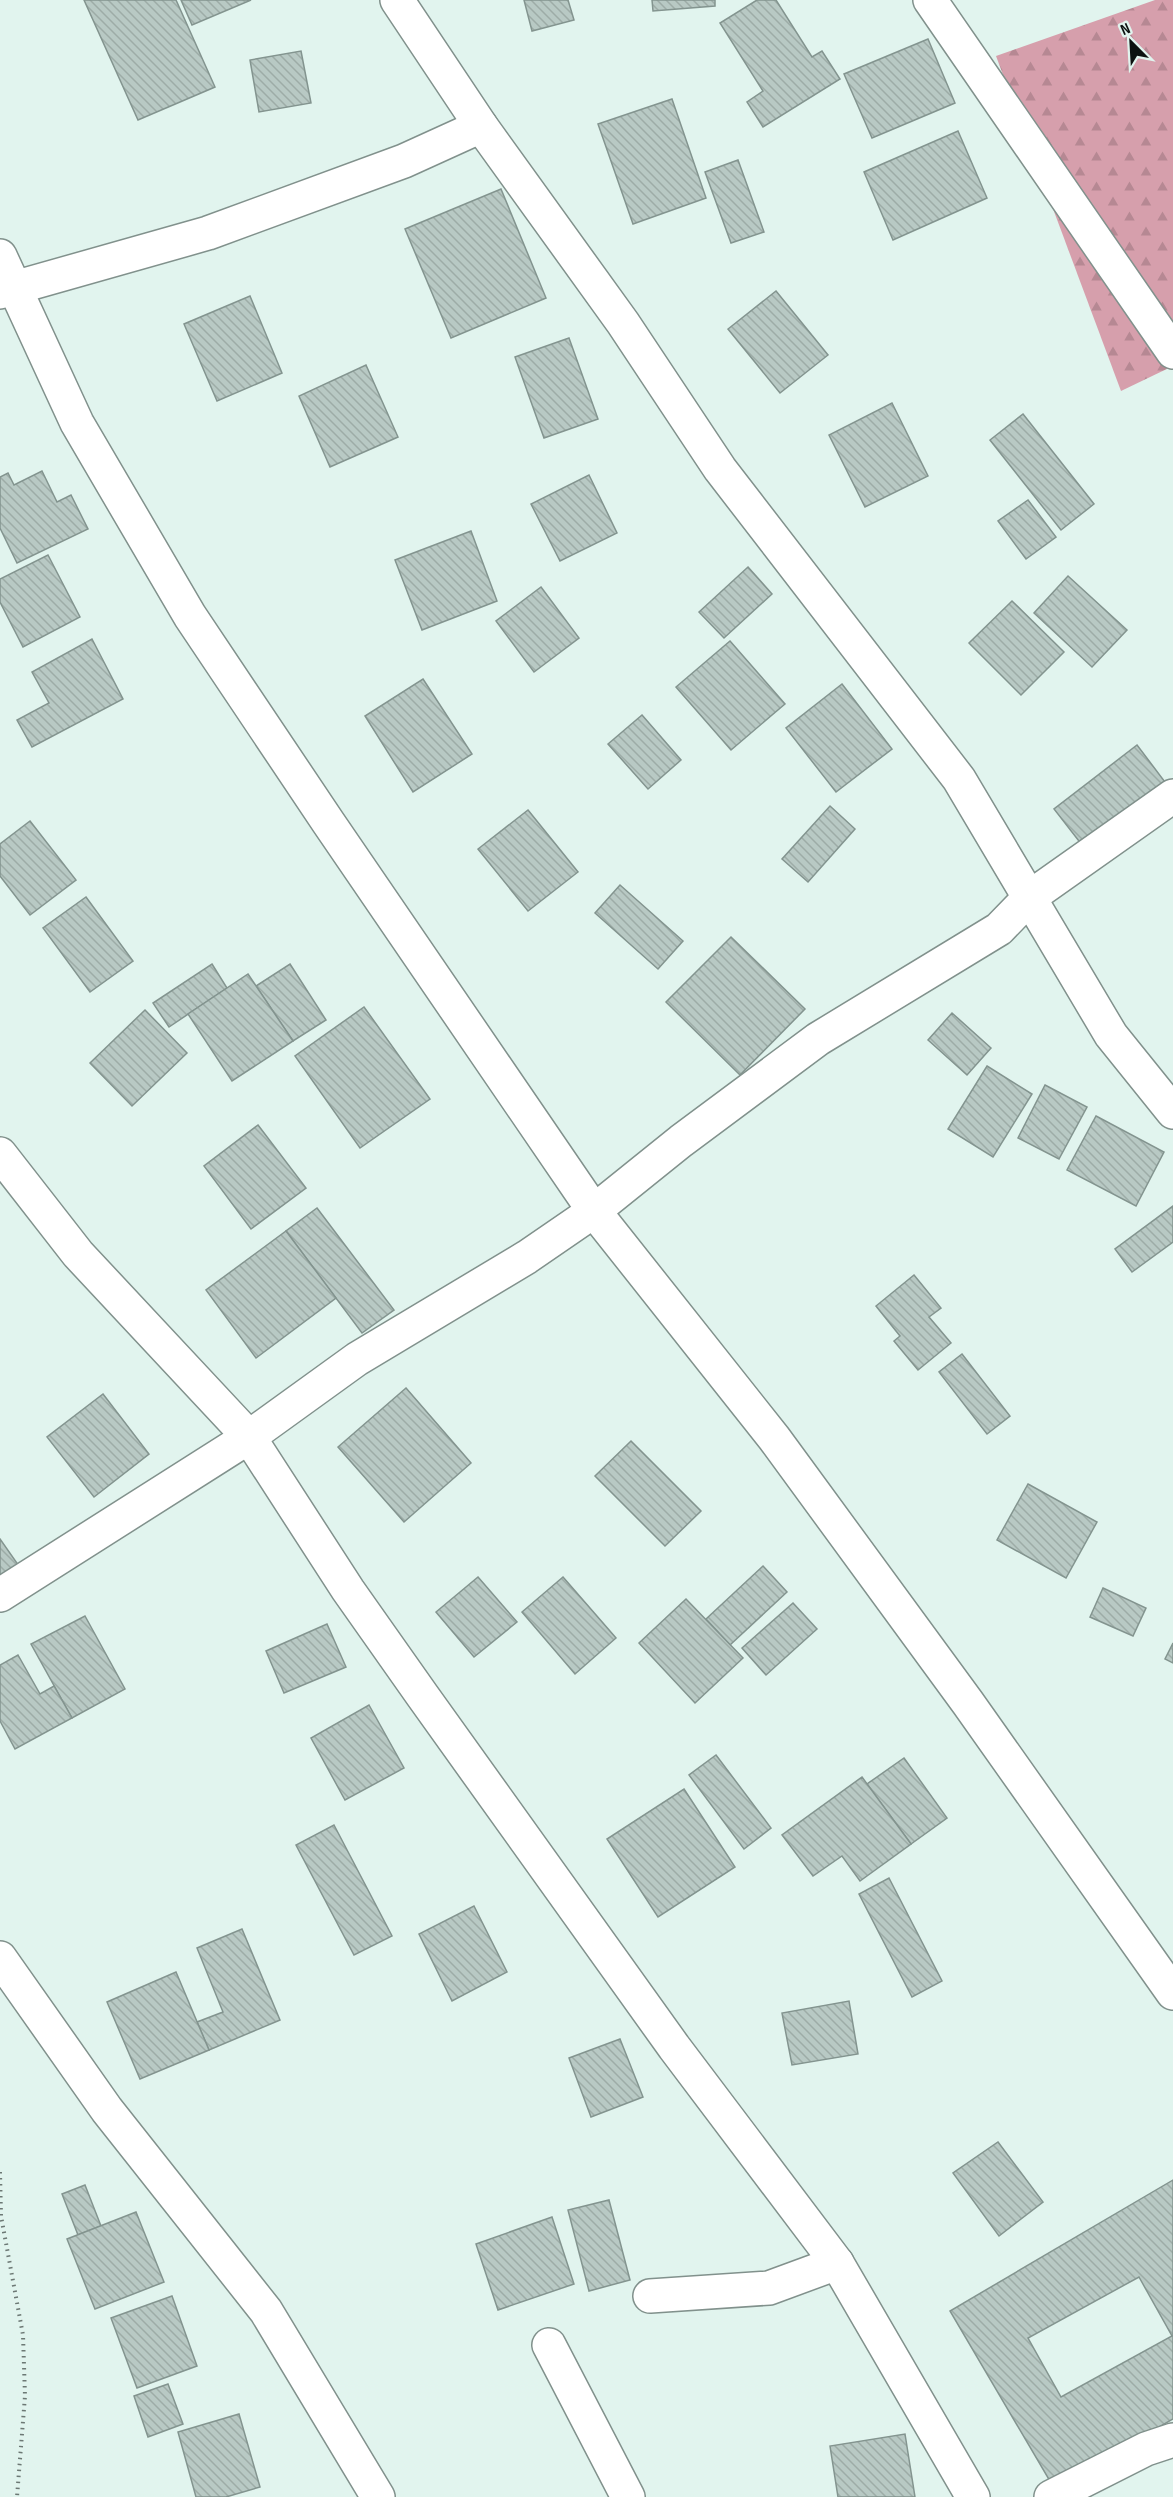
<svg xmlns="http://www.w3.org/2000/svg" width="1173" height="2497" viewBox="0 0 1173 2497" font-family="'Sofia Sans Condensed',sans-serif">
	<style>
		.forest { fill: url(#forest-firs) }
		.building { fill: url(#building-back-hatch); stroke: #83948f; stroke-width: 1.5; fill-rule: evenodd }
		.lines { fill: none; stroke-linecap: round; stroke-linejoin: round }
		.street-casing { stroke: #81918c; stroke-width: 36 }
		.secondary-casing { stroke: #81918c; stroke-width: 36 }
		.path { stroke: #6c7874; stroke-width: 4; stroke-dasharray: 1.5 4.5; stroke-linecap: butt }
		.street { stroke: #fff; stroke-width: 33 }
		.secondary { stroke: #fff; stroke-width: 33 }
	</style>
	<defs>
		<pattern id="forest-firs" width="22" height="20" patternUnits="userSpaceOnUse" patternTransform="scale(1.5)"><rect width="22" height="20" fill="#d69fac"/><path d="M5 1l3.5 6h-7zM16 11l3.5 6h-7z" fill="#b68893"/></pattern>
		<pattern id="building-back-hatch" width="6" height="6" patternUnits="userSpaceOnUse" patternTransform="scale(1.5)"><rect width="6" height="6" fill="#b8c9c4"/><path d="M-1 5l2 2M0 0l6 6M5-1l2 2" fill="none" stroke="#9daca7"/></pattern>
	</defs>
	<rect width="100%" height="100%" fill="#e1f4ee"/>
	<path class="forest" d="M1155,0H1173V366L1121,391L996,56Z"/>
	<g class="building">
		<path d="M84,0H176L215,87L138,120Z"/>
		<path d="M181,0H251L192,25Z"/>
		<path d="M524,0H568L574,20L532,31Z"/>
		<path d="M652,0H715V6L653,11Z"/>
		<path d="M757,0H776L812,57L822,51L840,79L763,127L747,102L763,91L720,23Z"/>
		<path d="M928,39L955,103L872,138L844,74Z"/>
		<path d="M301,51L311,103L259,112L250,60Z"/>
		<path d="M672,99L706,198L633,224L598,124Z"/>
		<path d="M958,131L987,198L893,240L864,172Z"/>
		<path d="M738,160L764,232L731,243L705,172Z"/>
		<path d="M501,189L546,298L451,338L405,229Z"/>
		<path d="M776,291L828,355L780,393L728,329Z"/>
		<path d="M250,296L282,373L217,401L184,324Z"/>
		<path d="M569,338L598,419L544,438L515,357Z"/>
		<path d="M366,365L398,437L330,467L299,396Z"/>
		<path d="M892,403L928,476L865,507L829,435Z"/>
		<path d="M1023,414L1094,504L1061,530L990,440Z"/>
		<path d="M42,471L57,502L71,495L88,529L17,563L0,528V477L8,473L14,485Z"/>
		<path d="M589,475L617,533L560,561L531,504Z"/>
		<path d="M1028,500L1056,537L1026,559L998,521Z"/>
		<path d="M471,531L497,601L422,630L395,560Z"/>
		<path d="M48,555L80,617L23,647L0,602V579Z"/>
		<path d="M748,567L772,594L724,638L699,612Z"/>
		<path d="M1068,576L1127,630L1092,667L1034,613Z"/>
		<path d="M541,587L579,638L534,672L496,621Z"/>
		<path d="M1012,601L1064,652L1021,695L969,643Z"/>
		<path d="M92,639L123,699L32,747L17,720L49,703L32,672Z"/>
		<path d="M730,641L785,704L731,750L676,687Z"/>
		<path d="M423,679L472,754L413,792L365,716Z"/>
		<path d="M842,684L892,749L836,792L786,728Z"/>
		<path d="M642,715L681,760L648,789L608,744Z"/>
		<path d="M1137,745L1165,782L1082,845L1054,809Z"/>
		<path d="M830,806L855,829L808,882L782,859Z"/>
		<path d="M528,810L578,872L528,911L478,849Z"/>
		<path d="M30,821L76,880L30,915L0,876V844Z"/>
		<path d="M620,885L683,941L658,969L595,913Z"/>
		<path d="M86,897L133,961L90,992L43,928Z"/>
		<path d="M731,937L805,1009L740,1075L666,1002Z"/>
		<path d="M212,964L227,988L169,1027L153,1003Z"/>
		<path d="M290,964L326,1020L293,1041L256,986Z"/>
		<path d="M248,974L293,1041L232,1081L188,1014Z"/>
		<path d="M364,1007L430,1099L360,1148L295,1056Z"/>
		<path d="M145,1010L187,1053L132,1106L90,1063Z"/>
		<path d="M952,1013L991,1048L967,1075L928,1040Z"/>
		<path d="M987,1066L1032,1094L993,1157L948,1129Z"/>
		<path d="M1045,1085L1087,1107L1059,1159L1018,1138Z"/>
		<path d="M1096,1116L1164,1152L1136,1206L1067,1170Z"/>
		<path d="M258,1125L306,1188L251,1229L204,1166Z"/>
		<path d="M1173,1206V1242L1132,1272L1115,1249Z"/>
		<path d="M317,1208L394,1310L362,1333L286,1231Z"/>
		<path d="M286,1231L336,1298L256,1358L206,1290Z"/>
		<path d="M914,1275L941,1308L929,1317L951,1343L918,1370L894,1341L900,1336L876,1306Z"/>
		<path d="M962,1354L1010,1416L987,1434L939,1372Z"/>
		<path d="M406,1388L471,1463L404,1522L338,1447Z"/>
		<path d="M103,1394L149,1454L94,1497L47,1437Z"/>
		<path d="M631,1441L701,1511L665,1546L595,1476Z"/>
		<path d="M1028,1484L1097,1522L1066,1578L997,1540Z"/>
		<path d="M0,1539L19,1566L0,1579Z"/>
		<path d="M763,1566L787,1592L730,1645L706,1619Z"/>
		<path d="M478,1577L517,1622L474,1657L436,1612Z"/>
		<path d="M563,1577L616,1638L575,1674L522,1612Z"/>
		<path d="M1103,1588L1146,1608L1133,1636L1090,1617Z"/>
		<path d="M686,1599L743,1658L695,1703L639,1643Z"/>
		<path d="M793,1603L817,1629L766,1675L742,1648Z"/>
		<path d="M85,1616L125,1689L72,1718L31,1644Z"/>
		<path d="M327,1624L346,1667L284,1693L266,1651Z"/>
		<path d="M1173,1643V1663L1165,1659Z"/>
		<path d="M18,1655L40,1694L54,1686L72,1718L15,1749L0,1721V1665Z"/>
		<path d="M369,1705L404,1768L345,1800L311,1738Z"/>
		<path d="M716,1755L771,1828L744,1849L689,1775Z"/>
		<path d="M904,1758L947,1818L911,1844L867,1784Z"/>
		<path d="M862,1777L911,1844L860,1881L842,1856L813,1876L782,1835Z"/>
		<path d="M684,1789L735,1867L658,1917L607,1839Z"/>
		<path d="M334,1825L392,1936L354,1955L296,1845Z"/>
		<path d="M889,1878L942,1981L912,1997L859,1894Z"/>
		<path d="M474,1906L507,1972L452,2001L419,1934Z"/>
		<path d="M242,1929L280,2020L209,2050L197,2022L223,2012L197,1948Z"/>
		<path d="M176,1972L209,2050L140,2079L107,2002Z"/>
		<path d="M849,2001L858,2054L792,2065L782,2013Z"/>
		<path d="M620,2039L643,2097L591,2117L569,2058Z"/>
		<path d="M998,2142L1043,2202L999,2236L953,2173Z"/>
		<path d="M1173,2180V2419L1054,2488L950,2311ZM1139,2277L1172,2336L1061,2397L1028,2338Z"/>
		<path d="M85,2185L101,2226L78,2235L62,2194Z"/>
		<path d="M609,2200L630,2280L589,2291L568,2210Z"/>
		<path d="M136,2212L164,2282L95,2309L67,2239Z"/>
		<path d="M552,2217L574,2284L498,2310L476,2244Z"/>
		<path d="M172,2296L197,2366L137,2388L111,2318Z"/>
		<path d="M168,2384L183,2424L148,2437L134,2396Z"/>
		<path d="M239,2414L260,2487L226,2497H196L178,2432Z"/>
		<path d="M905,2434L915,2497H838L830,2446Z"/>
	</g>
	<g class="lines">
		<g class="street-casing">
			<g id="street">
				<path d="M397,0L481,126L623,323L720,469L959,779L1111,1035L1173,1112"/>
				<path d="M930,0L1173,352"/>
				<path d="M0,292L208,233L404,161L481,126"/>
				<path d="M0,1154L78,1254L249,1437L348,1590L422,1695L674,2047L837,2263L973,2497"/>
				<path d="M0,1595L249,1437L357,1359L527,1257L594,1211L681,1141L818,1039L999,929L1030,897L1173,796"/>
				<path d="M0,1958L107,2110L266,2311L378,2497"/>
				<path d="M650,2296L769,2288L837,2263"/>
				<path d="M549,2345L628,2497"/>
				<path d="M1051,2497L1146,2449L1173,2440"/>
			</g>
		</g>
		<g class="secondary-casing">
			<path id="secondary" d="M0,256L77,423L190,616L328,822L594,1211L774,1438L968,1703L1173,1993"/>
		</g>
		<path class="path" d="M0,2172L1,2216L23,2335L25,2396L17,2497"/>
		<use href="#street" class="street"/>
		<use href="#secondary" class="secondary"/>
	</g>
	<g transform="translate(1131 42) rotate(336)" stroke="#e1f4ee" stroke-width="4.5" paint-order="stroke">
	<path d="M0-4.5L10 22L0 15L-10 22Z" fill="#0c1210"/>
	<text y="-9" font-size="16" font-weight="bold" text-anchor="middle" fill="#0c1210">N</text>
	</g>
</svg>
